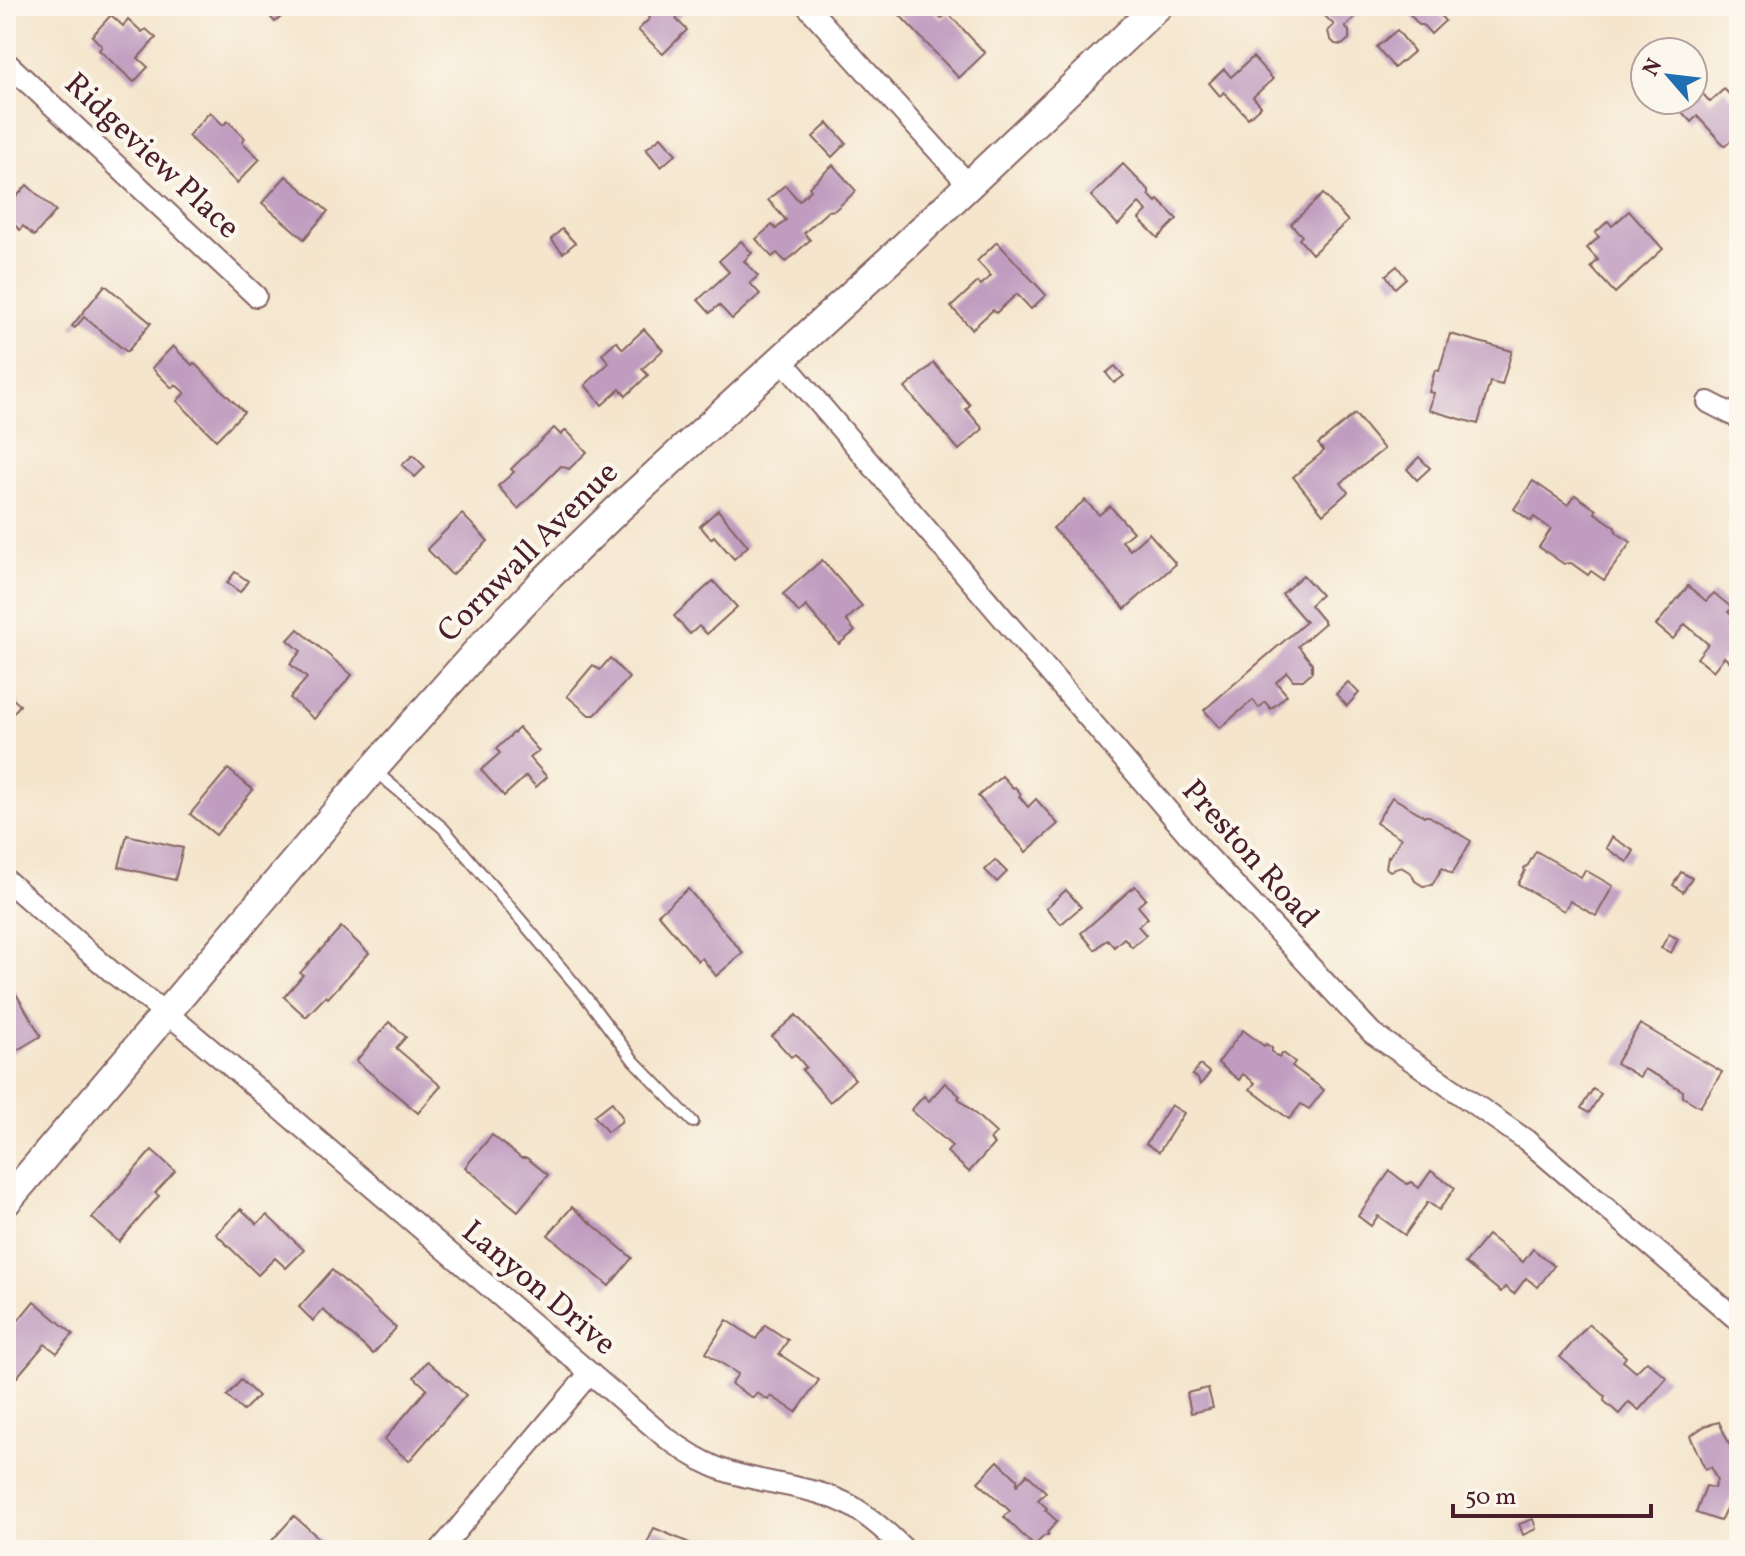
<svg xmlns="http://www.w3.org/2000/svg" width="1745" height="1556" viewBox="0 0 1745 1556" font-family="Vollkorn,serif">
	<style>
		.building { fill: #c09dc0 }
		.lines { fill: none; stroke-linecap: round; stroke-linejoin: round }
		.lane-casing { stroke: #866463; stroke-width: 14 }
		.street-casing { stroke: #866463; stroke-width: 24 }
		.secondary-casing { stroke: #866463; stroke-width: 32 }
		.lane { stroke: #fff; stroke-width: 10 }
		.street { stroke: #fff; stroke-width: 20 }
		.secondary { stroke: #fff; stroke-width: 28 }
		.labels { text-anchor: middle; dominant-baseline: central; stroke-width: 8; stroke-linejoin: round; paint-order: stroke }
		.street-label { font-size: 32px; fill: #4a1f2b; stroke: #fbf7ec }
	</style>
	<rect width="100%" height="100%" fill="#fbf7ec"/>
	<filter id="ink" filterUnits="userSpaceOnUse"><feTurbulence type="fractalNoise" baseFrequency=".0125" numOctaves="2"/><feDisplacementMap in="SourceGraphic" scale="16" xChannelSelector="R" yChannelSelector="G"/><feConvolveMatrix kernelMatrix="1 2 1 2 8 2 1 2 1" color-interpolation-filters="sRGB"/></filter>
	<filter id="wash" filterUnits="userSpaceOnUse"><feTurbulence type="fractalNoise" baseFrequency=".006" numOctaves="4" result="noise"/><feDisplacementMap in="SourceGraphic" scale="32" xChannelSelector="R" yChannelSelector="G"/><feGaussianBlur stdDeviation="1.8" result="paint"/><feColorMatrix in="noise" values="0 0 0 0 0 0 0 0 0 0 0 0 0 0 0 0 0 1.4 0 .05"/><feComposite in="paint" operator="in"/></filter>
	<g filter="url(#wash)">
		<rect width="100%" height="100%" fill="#f4e5cc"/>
		<g id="blocks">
			<g class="building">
				<path d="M271,6H281L287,12L275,22L265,11Z"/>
				<path d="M637,6H686L687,8L676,19L687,30L663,54L638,30L650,18Z"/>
				<path d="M899,6H929L941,19L948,13L985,53L959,78L895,10Z"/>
				<path d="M1315,6H1366L1345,27L1349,31V39L1342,45L1335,44L1330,39L1328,31L1334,25Z"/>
				<path d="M1403,6H1432L1445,21L1431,34L1423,25H1419Z"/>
				<path d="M111,15L123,26L128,19L142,32L146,29L156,38L138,58L148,67L134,82L99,50L102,46L92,36Z"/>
				<path d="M1397,30L1414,51L1394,68L1377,47Z"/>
				<path d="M1253,57L1273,79L1253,97L1261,106L1248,118L1224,92L1220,96L1209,83L1224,69L1231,77Z"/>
				<path d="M1693,83L1710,102L1724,89L1735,100L1739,97V133L1725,146L1697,116L1691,122L1671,100H1693Z"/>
				<path d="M210,112L223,125L228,121L245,138L242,142L260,159L237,183L188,136Z"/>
				<path d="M828,123L846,143L832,157L813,137Z"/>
				<path d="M661,137L676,154L661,167L646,149Z"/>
				<path d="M1123,164L1149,191V195L1156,202L1158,200L1177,219L1158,238L1139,219L1147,211L1139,203L1118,225L1091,196Z"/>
				<path d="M833,165L856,191L835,210L828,211L804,233L810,240L786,262L777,253L772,257L756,239L772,225L776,229L786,220L768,200L785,185L799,201L811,190L809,187Z"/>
				<path d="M286,176L328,211L304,239L262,203Z"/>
				<path d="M27,185L56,211L34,236L23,226L20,230L6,217V203L9,205Z"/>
				<path d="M1323,194L1348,221L1312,254L1299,239L1302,236L1291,224Z"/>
				<path d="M1629,211L1663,249L1615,293L1591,267L1598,260L1587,248L1599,237L1595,233L1608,221L1612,226Z"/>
				<path d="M562,229L575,243L563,253L551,239Z"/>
				<path d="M741,241L752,253L744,261L758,276L750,283L760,294L732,319L719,305L710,313L698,300L729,272L719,261Z"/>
				<path d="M997,242L1046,295L1031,309L1017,294L996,313L993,310L972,329L951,307L978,282L981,285L991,276L977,261Z"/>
				<path d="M1397,266L1406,278L1395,288L1386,275Z"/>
				<path d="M105,285L151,323L127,352L84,317L75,328L72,326Z"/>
				<path d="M644,329L663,350L642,369L648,375L626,396L620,389L602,405L585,385L609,363L602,354L616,341L623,349Z"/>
				<path d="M1450,334L1512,351L1502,385L1490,382L1478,424L1429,410L1434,393L1429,392L1435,370L1439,371Z"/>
				<path d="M173,346L192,365L194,363L244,412L216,440L177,401L185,393L175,384L172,388L152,368Z"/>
				<path d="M934,363L970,405L966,409L983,429L959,450L905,388Z"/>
				<path d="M1115,366L1124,376L1114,383L1106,373Z"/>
				<path d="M1355,414L1384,449L1341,483L1348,492L1323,514L1293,477L1324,451L1318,444Z"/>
				<path d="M554,428L561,435L566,430L587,452L569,469L561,466L518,509L498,486L514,472L511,469Z"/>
				<path d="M413,455L425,467L415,477L402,465Z"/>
				<path d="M1419,457L1430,468L1417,480L1407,469Z"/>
				<path d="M1533,481L1568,505L1575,495L1596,510L1595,513L1614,526L1617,533L1631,542L1604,580L1591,571L1588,575L1571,563L1564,564L1539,547L1551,529L1534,517L1531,521L1514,509Z"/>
				<path d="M1085,500L1099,515L1110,506L1133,532L1122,541L1130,550L1149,533L1176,564L1125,609L1053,528Z"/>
				<path d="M718,510L748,546L734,559L714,536L711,539L700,526Z"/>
				<path d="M462,514L488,541L452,575L427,549Z"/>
				<path d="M822,560L862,606L846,620L855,631L839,644L806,606L799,613L783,594Z"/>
				<path d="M235,572L248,581L240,592L227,583Z"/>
				<path d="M1303,575L1321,595L1310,605L1325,623L1298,646L1312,663V672L1303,680H1293L1287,672L1276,682L1287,695L1271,709L1265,702L1259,708L1253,700L1220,728L1204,710L1306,622L1282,594Z"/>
				<path d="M713,581L737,607L707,634L699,626L690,634L674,616Z"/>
				<path d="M1688,586L1706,601L1714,593L1732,608L1728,612L1734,617L1731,621L1739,628V652L1730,662L1724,657L1713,671L1697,658L1708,644L1685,624L1673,639L1656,625Z"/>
				<path d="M298,629L352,675L314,719L290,698L307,678L290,664L301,651L288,640Z"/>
				<path d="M610,658L629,678L595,715H589L567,696L593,665L600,670Z"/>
				<path d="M1348,682L1359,693L1347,706L1336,694Z"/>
				<path d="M6,693L20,705L6,722Z"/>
				<path d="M519,728L539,751L530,758L547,777L536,787L526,776L504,796L481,770L500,753L496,749Z"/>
				<path d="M228,769L253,790L216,835L190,814Z"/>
				<path d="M1002,776L1013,788L1015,787L1021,794L1019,796L1028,807L1036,799L1058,824L1026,852L978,796Z"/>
				<path d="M1392,797L1424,816H1429L1471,841L1452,874L1442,868L1432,885L1423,886L1415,881L1411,873L1401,867L1390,871L1386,868L1388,856L1389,857L1401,838L1376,823Z"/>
				<path d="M127,835L183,848L175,880L119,867Z"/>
				<path d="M1612,837L1634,851L1627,862L1606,848Z"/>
				<path d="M1536,851L1581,877L1585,870L1613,886L1596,916L1570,901L1564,911L1518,884L1525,871L1524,868L1528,865Z"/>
				<path d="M995,860L1007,872L997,882L985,870Z"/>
				<path d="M1681,872L1692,878L1683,892L1673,885Z"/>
				<path d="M1135,886L1146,899L1138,906L1148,918L1138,926L1146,935L1132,947L1124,938L1114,947L1107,939L1095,950L1081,933Z"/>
				<path d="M688,889L743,953L716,976L702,958L698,961L658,914Z"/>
				<path d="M1066,890L1081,907L1061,924L1046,908Z"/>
				<path d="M341,927L369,953L328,998L326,996L306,1017L284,997L303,975L300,973Z"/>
				<path d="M1669,934L1678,939L1671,953L1661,948Z"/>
				<path d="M12,987L41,1036L7,1056L6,991Z"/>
				<path d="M796,1015L855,1079L830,1102L802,1070L806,1067L795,1054L791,1057L772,1036Z"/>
				<path d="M389,1022L406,1037L396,1048L441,1086L418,1113L356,1061Z"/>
				<path d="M1640,1024L1722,1072L1700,1107L1683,1097V1091L1658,1076L1644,1069L1640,1077L1616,1063Z"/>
				<path d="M1243,1030L1264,1046L1266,1044L1272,1048V1052L1279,1058L1283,1053L1295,1062L1292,1066L1324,1090L1309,1109L1301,1104L1289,1119L1250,1089L1255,1083L1243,1074L1239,1080L1218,1063Z"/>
				<path d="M1200,1065L1210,1073L1200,1085L1198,1079L1192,1075Z"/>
				<path d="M945,1083L960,1096L958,1098L996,1133L990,1140L994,1144L969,1172L947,1152L952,1146L911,1110L924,1096L929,1101Z"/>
				<path d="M1593,1089L1601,1094L1589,1113L1581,1108Z"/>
				<path d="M612,1102L622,1117L621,1122L607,1132L594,1116Z"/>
				<path d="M1171,1105L1184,1113L1159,1152L1146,1144Z"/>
				<path d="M492,1135L521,1158H527L548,1175L518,1211L465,1167Z"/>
				<path d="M152,1150L175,1171L155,1193L159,1196L119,1242L92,1218Z"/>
				<path d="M1390,1171L1407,1184L1411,1182L1419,1188L1431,1171L1455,1188L1439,1210L1428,1202L1405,1235L1378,1216L1371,1226L1358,1216Z"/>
				<path d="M572,1207L632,1258L609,1286L548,1235Z"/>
				<path d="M241,1209L257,1224L267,1215L304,1250L286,1268L275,1258L258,1275L216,1234Z"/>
				<path d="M1488,1235L1523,1262L1533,1249L1554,1266L1538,1287L1526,1278L1514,1294L1505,1287L1501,1292L1465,1263Z"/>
				<path d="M332,1270L396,1328L373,1354L323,1310L313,1321L299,1307Z"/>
				<path d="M34,1301L73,1334L57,1353L45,1344L16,1378L6,1369V1335Z"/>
				<path d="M727,1320L756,1339L765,1325L788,1340L779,1354L819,1380L798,1410L796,1412L771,1396L768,1400L757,1393L753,1398L731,1384L738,1374L706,1353Z"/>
				<path d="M1589,1324L1626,1357L1623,1361L1636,1372L1647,1361L1667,1378L1639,1410L1629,1402L1619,1414L1604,1401L1605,1396L1560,1357Z"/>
				<path d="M427,1361L466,1395L409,1461L384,1440L427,1389L414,1377Z"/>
				<path d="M241,1380L258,1396L243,1411L227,1396Z"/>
				<path d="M1208,1388L1213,1408L1191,1413L1187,1393Z"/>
				<path d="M1719,1422L1735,1456L1732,1458L1738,1471L1731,1498L1720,1521L1696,1513L1706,1486L1714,1488L1717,1480L1711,1467L1705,1469L1690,1436L1705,1426Z"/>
				<path d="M998,1461L1017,1479V1485L1027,1474L1046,1492L1038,1500L1047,1508L1045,1510L1057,1521L1047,1533L1049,1535L1044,1536L1034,1546L1004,1517L1010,1511L978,1482Z"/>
				<path d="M294,1516L330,1548L329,1550H273L268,1545Z"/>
				<path d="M1533,1519L1536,1529L1523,1535L1519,1524Z"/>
				<path d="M654,1528L706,1550H644Z"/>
			</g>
		</g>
	</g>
	<g filter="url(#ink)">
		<use href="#blocks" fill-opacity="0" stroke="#866463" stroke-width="2"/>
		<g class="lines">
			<g class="lane-casing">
				<path id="lane" d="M375,771L443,828L585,996L634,1061L693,1122"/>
			</g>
			<g class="street-casing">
				<g id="street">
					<path d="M807,6L969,185"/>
					<path d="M6,62L256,296"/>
					<path d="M781,359L1198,846L1372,1033L1526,1140L1739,1321"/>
					<path d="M1708,402L1739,418"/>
					<path d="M6,880L113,973L184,1027L240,1074L665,1437C685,1451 706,1465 729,1472C770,1485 816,1486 853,1507C873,1519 889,1534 905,1550"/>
					<path d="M440,1550L590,1373"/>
				</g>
			</g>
			<g class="secondary-casing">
				<path id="secondary" d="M6,1202L373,769L480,648L541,584L618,509L894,256L1158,6"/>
			</g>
			<use href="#lane" class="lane"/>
			<use href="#street" class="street"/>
			<use href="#secondary" class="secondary"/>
		</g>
	</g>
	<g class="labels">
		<g class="street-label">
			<text transform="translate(151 157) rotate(43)">Ridgeview Place</text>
			<text transform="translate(529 553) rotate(-45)">Cornwall Avenue</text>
			<text transform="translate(1249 855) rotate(48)">Preston Road</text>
			<text transform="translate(538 1289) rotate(40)">Lanyon Drive</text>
		</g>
	</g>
	<rect width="1745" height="1556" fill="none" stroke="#fbf7ec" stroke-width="32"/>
	<g transform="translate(1669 76) rotate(298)"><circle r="38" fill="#fbf7ec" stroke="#b4a19f" stroke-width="2"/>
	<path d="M0-6L14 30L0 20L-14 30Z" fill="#1f6fb2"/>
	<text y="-12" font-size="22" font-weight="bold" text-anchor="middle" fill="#4a1f2b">N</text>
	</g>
	<path d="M1453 1504v12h198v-12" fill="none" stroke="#4a1f2b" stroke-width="4"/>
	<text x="1465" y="1504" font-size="24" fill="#4a1f2b" stroke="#fbf7ec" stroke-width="6" paint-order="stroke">50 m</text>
</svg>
